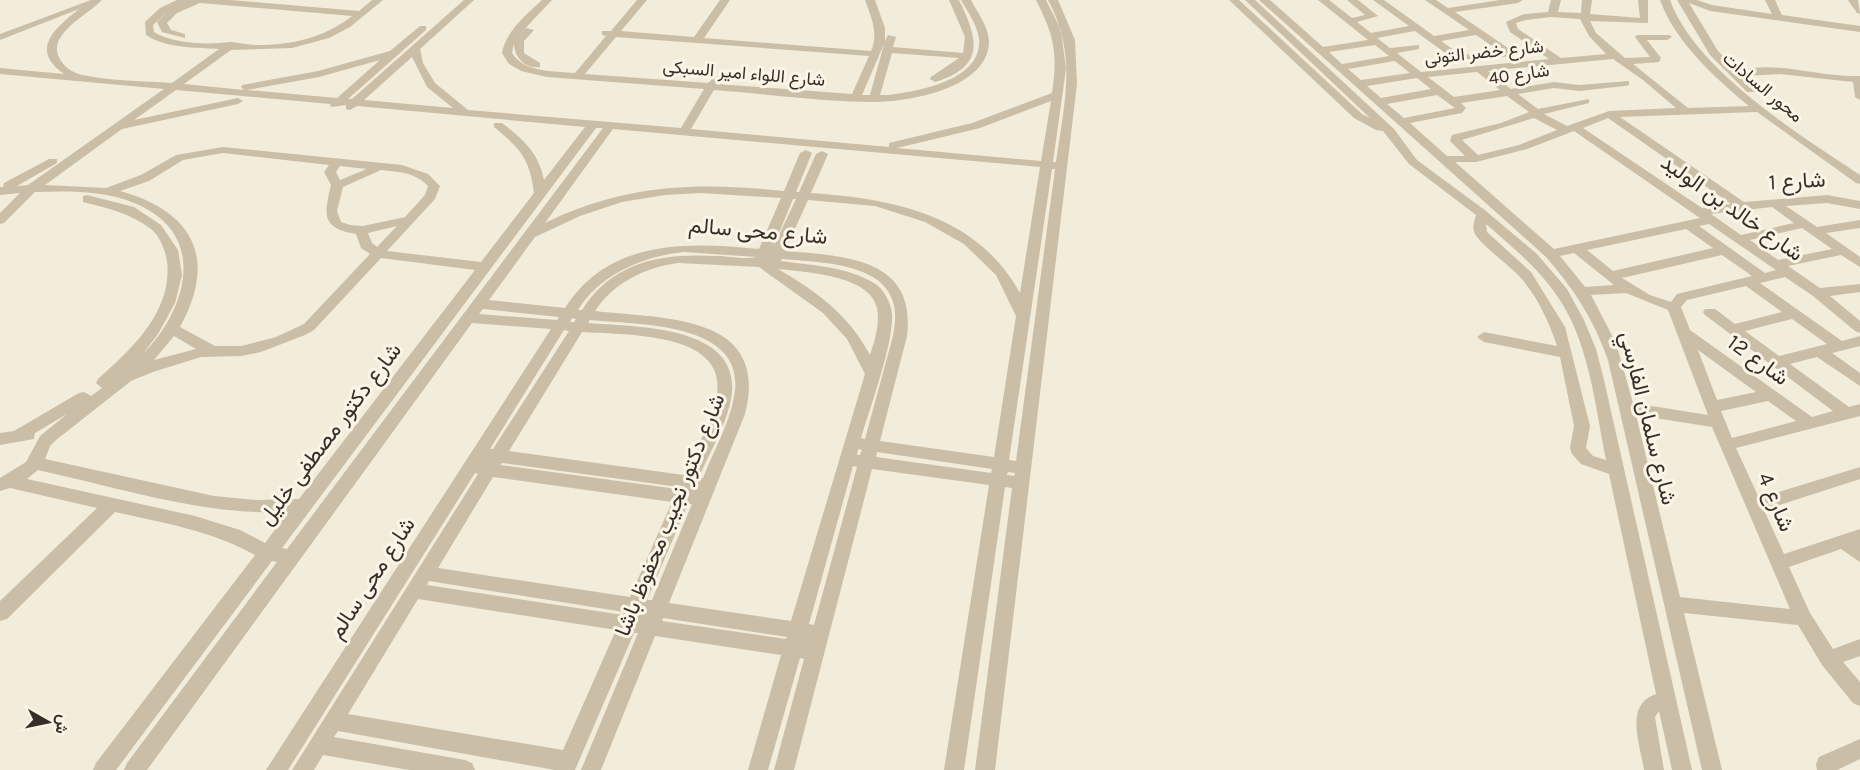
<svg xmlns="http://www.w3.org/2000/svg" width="1860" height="770" viewBox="0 0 1860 770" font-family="Karla,Vazirmatn,sans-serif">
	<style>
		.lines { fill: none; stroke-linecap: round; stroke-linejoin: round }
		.minor { fill: #cbbea6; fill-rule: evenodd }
		.labels { text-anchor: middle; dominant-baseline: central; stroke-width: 6; stroke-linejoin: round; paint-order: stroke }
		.far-street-label { font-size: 18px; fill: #372f27; stroke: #faf5e7 }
		.street-label { font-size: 22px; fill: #372f27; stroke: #faf5e7 }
	</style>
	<rect width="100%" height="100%" fill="#f2ecdb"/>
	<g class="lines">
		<g class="minor">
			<path d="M91,0H102C89,13 70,22 60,38C50,54 66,72 83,75C111,81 143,81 172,83L219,49C195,47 167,49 146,35L145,22L160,8L177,0H231L359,11L372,0H383L350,27L329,38L292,48L231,50L184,84L244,90L241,87L242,85L318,71L390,51L420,26H426V30L348,99H352L464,0H474L420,49L423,63L435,83L468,110L681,128L704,89L547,77L521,71L509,64L502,53C506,31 526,15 542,0H552L519,35L526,28L534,30L524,41V53L540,63V67C525,69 514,57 514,43L512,53C524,73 555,71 575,73L606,36L602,35V31H611L637,0H647L621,31L694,37L720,0H730L704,38L871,51C879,33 871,17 865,0H875L885,28V41L888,35L896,37L893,47L963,53L965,37L949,0H959C978,39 986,66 935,82L930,79L931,77L959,58L892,53L880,95H888C918,91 983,81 979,38C977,25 968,12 961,0H971C977,12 989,27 989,42C988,88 910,102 873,102C822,102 767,94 714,90L691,129L889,147V143L972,123L1052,93C1058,53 1054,35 1036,0H1046L1061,30L1066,69L1053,162H1056C1064,104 1078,55 1048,0H1058L1075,40L1077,84L995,770H975L1012,488L1005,487L964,770H944L989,485L872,469L794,770H774L804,659L800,658L768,770H748L781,655L655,636L601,770H581L638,633H634L575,770H555L338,731L334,737L465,760L472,763L475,770H409L323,755L314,770H292L478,474L475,473L288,770H266L551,329L472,323L147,770H124L127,763L277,562L272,561L116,770H93L96,763L255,555C212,531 164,523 115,512L7,619L0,621V601L97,508L10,488L0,491V478L26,462L40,436L67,414L35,433L34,439L0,445V433L14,431L79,393L84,392L91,396L102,388L96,383L98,379C132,349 173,311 167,261C165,250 160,236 151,229C130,213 107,208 83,202V196L87,195L134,207L161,225L178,250L182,275L175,303L158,334L142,355C188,309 209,233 134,203C104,190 67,191 35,192L4,223L0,224V213L20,193L0,195V187H3L4,183L49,159H57V163L17,186L28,185L164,89L0,74V68L64,74C29,50 55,28 79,9L0,40V34ZM200,3L352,16C324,38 292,45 257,45C249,45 236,42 230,42C208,45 173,44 154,32L153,25L168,11L157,22L162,32L185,38V34L171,30L167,23L177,13ZM616,37L869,56L852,94L718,84L720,80L715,77L708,83L585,74ZM884,44L870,95H862ZM412,57L427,87L453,108L364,100ZM380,60L337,98L247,90L319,77ZM176,90L330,104L331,107L346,105V109L350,110L357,106L585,127L544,180C539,153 523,139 502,123H494V127C520,148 530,159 534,193L481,262L387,251L435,199L440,186L428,174L402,165L223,147L176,155L141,175L106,188L45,185L122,129L238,104L243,101L238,98L134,120ZM1051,101L1041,161L897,148L980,128ZM596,128H603L287,549L282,548ZM613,129L1040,167L1020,293C976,214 894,199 811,193L828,154L822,151L816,154L799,192H796L812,153L806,150L800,153L784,191C697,182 625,184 545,223ZM223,153L329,165L324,172L331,185C324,215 321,228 356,234L361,248L370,254L304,324L276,337L241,346H215L180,327C218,258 193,211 120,191L149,181L183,160ZM340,166L367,169L340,180L336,172ZM1052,169H1055L1016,461L1009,460ZM381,170C398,172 415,172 428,186L425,195L405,217L363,226L350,225L341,222L337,211L343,187ZM701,193L781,198L759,249C687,242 609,239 565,308L489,300L535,237L580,216L622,202L665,195ZM793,199H796L772,250ZM808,200L875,206L925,222L964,244L996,275L1016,316L994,457L880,441L907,336C917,257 843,256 785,251ZM397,226L377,247L372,243L368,233ZM684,252L756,257C746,260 728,256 716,256C662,253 613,261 582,310H578C600,274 644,256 684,252ZM381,258L475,270L299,499L257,500L214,496L45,459L50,446L56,440L131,381L153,372L201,357L241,356L261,352L305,335L314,330ZM782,259C814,262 879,262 892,299C897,311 895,324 893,336L865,439L861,438C870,408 894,342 892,314C891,303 884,289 874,283C848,267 811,265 781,261ZM678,263L759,267L823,313L847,339L865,374L791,621L669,603L745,414C771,313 663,319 595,311C613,283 646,267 678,263ZM778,269C805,272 870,275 877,308C880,324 875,340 870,355C849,315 816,291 778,269ZM483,309L559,317L557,320L479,314ZM572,318L576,319L574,322H570ZM590,320C638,325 749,321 734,397C729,425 713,452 703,478L699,477C710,452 730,418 732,392C738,324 632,327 588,323ZM564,330L569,331L493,449H490ZM582,332C622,335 726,331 717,393C713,421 695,449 684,475L509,451ZM174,336L196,349L154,360ZM858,449L862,450L860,455H857ZM877,452L992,469L991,473L876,457ZM502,463L679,487L677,489L500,465ZM853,466L857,467L814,625L809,624ZM38,470C120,488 204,516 288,512L265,543L240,530L195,516L27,479ZM1008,472L1015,473L1014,476L1007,475ZM493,477L672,502L630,597L438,568ZM688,504H692L652,600H647ZM429,581L624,612L623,615L427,585ZM418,599L616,630L563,750L348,714ZM663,618L787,637L786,639L662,621Z"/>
			<path d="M1229,0H1239L1362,114L1370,118L1245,0H1255L1394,129L1417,160L1486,211L1537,254L1567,289L1584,320L1596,349L1604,380L1692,770H1672L1659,711L1655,717L1664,770H1644C1640,744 1624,705 1656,694L1609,474L1581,464L1572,454L1570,448L1574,426L1560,357L1484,342L1477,337L1484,332L1557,346C1549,322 1537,295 1519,276C1510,266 1480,244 1475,234C1472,228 1474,221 1476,215L1409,164L1383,131L1376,130L1354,118ZM1486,224C1511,246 1536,266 1555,293C1589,339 1595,405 1606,460L1593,456L1586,448L1590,426L1565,327L1531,272L1487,232Z"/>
			<path d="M1259,0H1270L1323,47L1368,40L1318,0H1329L1352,18L1365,15L1347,0H1358L1378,16L1357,22L1371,33L1409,26L1373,0H1384L1434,36L1469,30L1425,0H1436L1448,8L1500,0H1523L1518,3L1455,12L1514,52V56L1455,60L1415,31L1377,38L1390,48L1419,45V49L1397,53L1421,72L1549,59L1510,32L1506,22L1524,14L1548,12L1551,0H1561L1558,12L1581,13L1582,0H1592L1590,14L1640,18L1638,0H1648V23L1590,21L1596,33L1625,58L1650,57L1635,37L1637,35H1670L1672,37L1667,40H1647L1661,58L1659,62L1633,64L1688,108L1749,106C1715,78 1675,42 1660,0H1670C1695,70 1800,135 1860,175V184L1856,183L1757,112L1620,117L1744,202L1827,195L1860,201V209L1827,203L1786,206L1817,227L1860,220V228L1826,233L1860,257V267L1841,255L1788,266L1820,288L1860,284V292L1830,296L1860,321V333L1855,331L1813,296L1785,277L1760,283L1842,341L1860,336V346L1832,353L1860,373V386L1817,357L1790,364L1849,407L1860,404V416L1736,448L1759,498L1860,467V479L1764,510L1784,554L1860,529V562L1841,549L1789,567L1810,613L1833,649L1860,639V656L1843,662L1860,682V706L1853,703L1822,665L1798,625L1684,613L1722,770H1702L1608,360C1594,320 1574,289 1546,257ZM1550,17L1580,19L1589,36L1606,54L1561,58L1518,29L1516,23L1526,20ZM1476,35L1499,51L1461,55L1441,41ZM1375,45L1389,56L1342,64L1329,52ZM1613,59L1643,80L1676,108L1609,111L1567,126L1544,114L1589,103V99L1538,109L1518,94L1554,88L1579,91L1625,86L1629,85V81L1579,85L1554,82L1511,89L1488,71ZM1395,61L1410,73L1361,80L1348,69ZM1477,72L1500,90L1454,97L1428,77ZM1417,78L1431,89L1381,98L1367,86ZM1437,95L1455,108L1404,118L1387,104ZM1507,96L1529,112L1501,123L1452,135L1450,141L1465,156H1447L1410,123L1462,113L1466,108L1461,103ZM1534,118L1557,130L1519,145L1478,155L1462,140ZM1608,118L1731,204L1702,208L1583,128ZM1574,131L1700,218L1554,249L1455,162H1476L1527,149ZM1772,207L1794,223L1741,235L1711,214ZM1709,224L1776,270L1765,273L1699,226ZM1802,228L1832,249L1778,260L1750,240ZM1686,229L1713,248L1613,271L1587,250ZM1574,253L1614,285L1585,287L1560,256ZM1722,255L1752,276L1677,294L1671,302L1650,295L1622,278ZM1746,286L1782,312L1735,324L1715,309H1705L1703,312L1705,315L1833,411L1812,417L1690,330L1681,307L1687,300ZM1626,293L1668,310L1708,415L1633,403L1616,343L1591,295ZM1792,319L1827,344L1779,356L1745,331ZM1698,350L1756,392L1717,400ZM1768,401L1796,421L1732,438L1721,411ZM1636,415L1712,427L1790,609L1680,597Z"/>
			<path d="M1677,0H1697L1712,5L1772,14L1765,0H1775L1782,15L1860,26V32L1710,11L1689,3L1718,51L1738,71C1778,60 1818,77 1858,76H1860V100L1855,97L1853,82L1780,74L1745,76L1756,90L1755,92H1747L1710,55Z"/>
			<path d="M1848,0H1858L1860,14L1857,13Z"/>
			<path d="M1860,739V759L1837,770H1817L1816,764L1819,757Z"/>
		</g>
	</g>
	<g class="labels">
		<g class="far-street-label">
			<text transform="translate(1484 52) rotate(-6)">شارع خضر التونى</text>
			<text transform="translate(744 73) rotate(5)">شارع اللواء امير السبكى</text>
			<text transform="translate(1519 74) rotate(-8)">شارع 40</text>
			<text transform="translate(1763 87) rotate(40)">محور السادات</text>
		</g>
		<g class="street-label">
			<text transform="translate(1797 181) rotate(-3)">شارع 1</text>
			<text transform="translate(1732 208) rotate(35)">شارع خالد بن الوليد</text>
			<text transform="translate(758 231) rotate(5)">شارع محى سالم</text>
			<text transform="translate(1758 360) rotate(36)">شارع 12</text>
			<text transform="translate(1648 418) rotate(76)">شارع سلمان الفارسي</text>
			<text transform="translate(330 434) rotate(-53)">شارع دكتور مصطفى خليل</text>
			<text transform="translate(1776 502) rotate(67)">شارع 4</text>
			<text transform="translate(670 515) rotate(-68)">شارع دكتور نجيب محفوظ باشا</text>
			<text transform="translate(372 578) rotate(-57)">شارع محى سالم</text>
		</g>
	</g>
	<g transform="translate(48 722) rotate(99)" stroke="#faf5e7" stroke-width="4.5" paint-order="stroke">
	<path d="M0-4.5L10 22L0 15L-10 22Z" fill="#372f27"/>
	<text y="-9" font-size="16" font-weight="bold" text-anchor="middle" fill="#372f27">ش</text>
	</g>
</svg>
